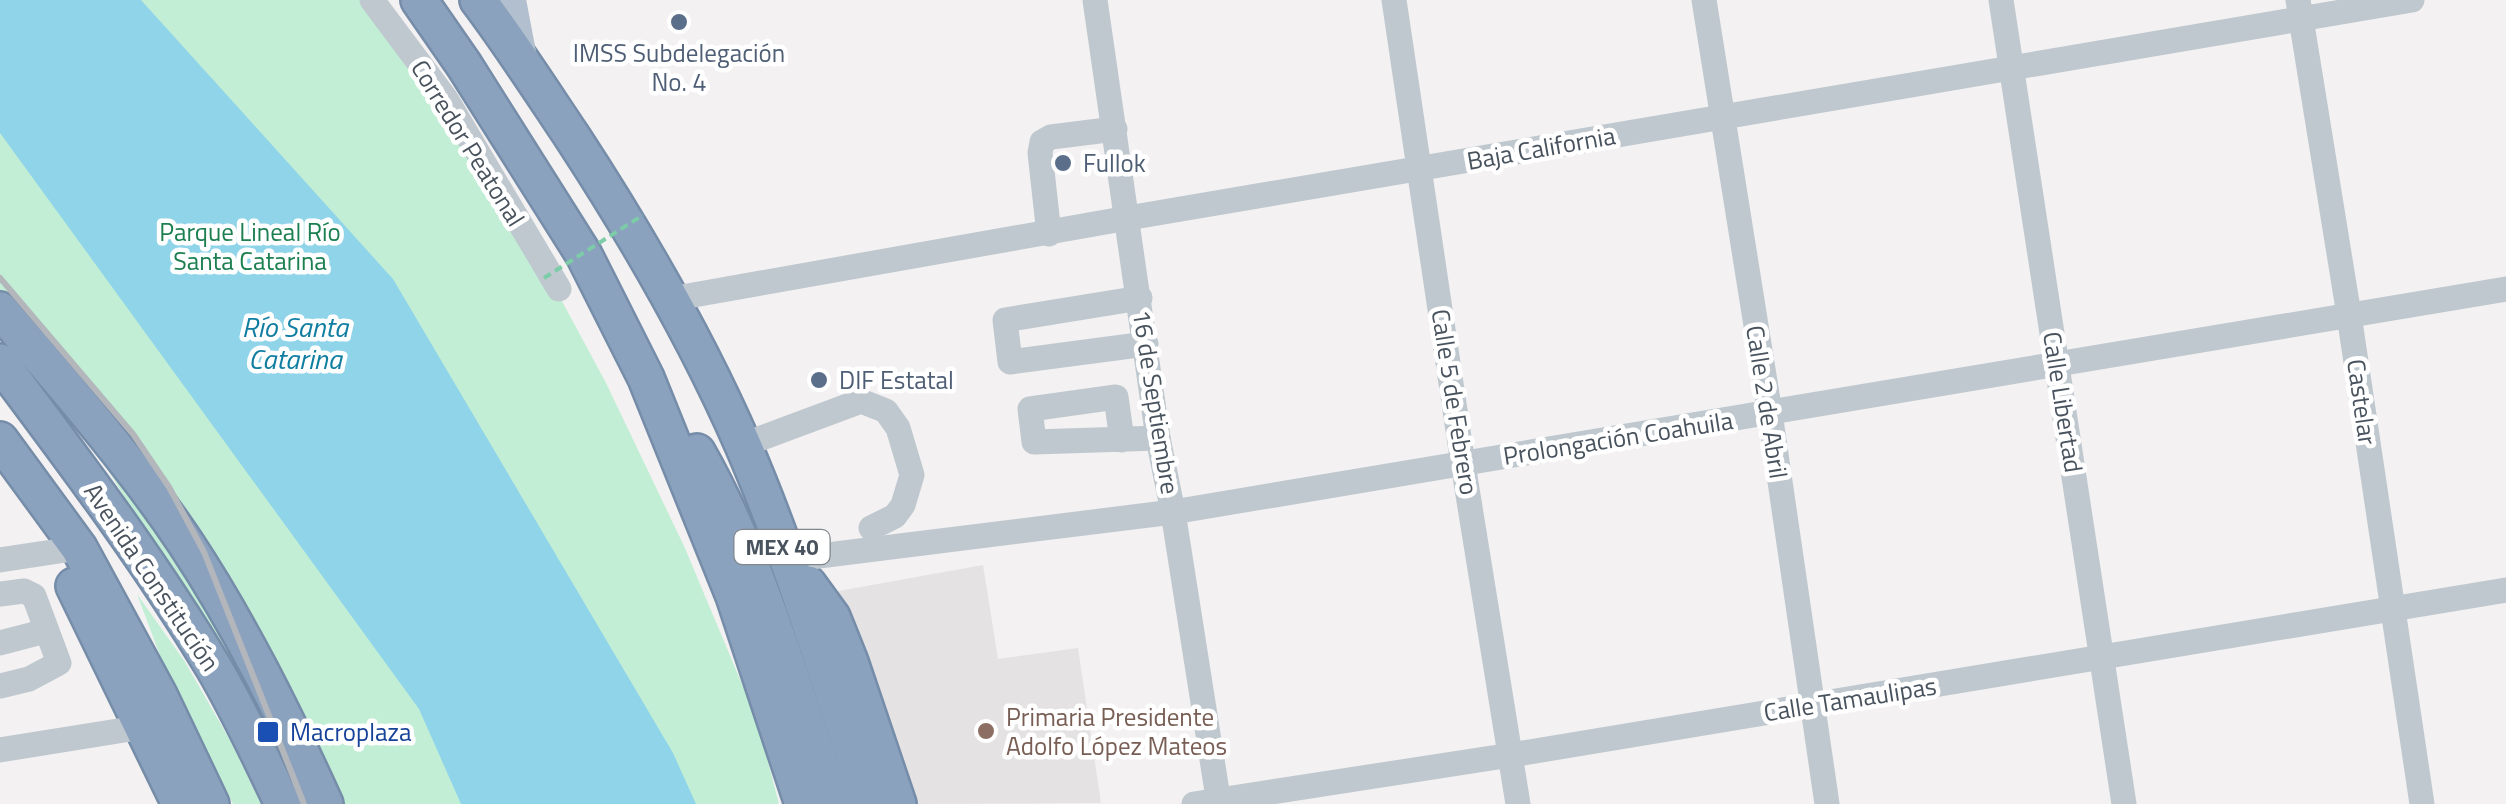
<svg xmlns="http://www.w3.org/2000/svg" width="2506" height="804" viewBox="0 0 2506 804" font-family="'Titillium Web',sans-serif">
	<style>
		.education { fill: #e4e2e3 }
		.green { fill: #c2eed5 }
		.water { fill: #90d4ea }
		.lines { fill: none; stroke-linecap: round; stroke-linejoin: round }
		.highway-casing { stroke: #768da9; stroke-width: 40 }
		.minor { stroke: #bfc8cf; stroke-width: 25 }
		.major { stroke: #b2bfce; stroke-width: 30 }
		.highway { stroke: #8ba2be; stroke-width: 35 }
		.rail { stroke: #b3b6bb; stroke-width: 6 }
		.path-bridge { stroke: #7bcca7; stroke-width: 4; stroke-dasharray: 8 5; stroke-linecap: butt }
		.service-dot { fill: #5c6f8a; stroke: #fff; stroke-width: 4 }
		.education-dot { fill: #8d6e63; stroke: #fff; stroke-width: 4 }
		.transit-dot { fill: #1a4fb4; stroke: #fff; stroke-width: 4 }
		.labels { text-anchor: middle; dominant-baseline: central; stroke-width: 9; stroke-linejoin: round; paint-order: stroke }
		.shield { fill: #fff; stroke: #80878e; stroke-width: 2.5 }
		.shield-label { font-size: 22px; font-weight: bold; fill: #49535e }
		.service-label { font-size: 25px; fill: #4e5e75; stroke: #fff; text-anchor: start }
		.street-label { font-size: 25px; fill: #49535e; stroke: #fff }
		.park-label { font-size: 25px; fill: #1b7f50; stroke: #fff }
		.education-label { font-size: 25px; fill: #785e54; stroke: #fff; text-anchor: start }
		.transit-label { font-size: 25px; fill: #164399; stroke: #fff; text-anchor: start }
		.water-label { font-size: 28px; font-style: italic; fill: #117ea1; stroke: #fff }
	</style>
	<rect width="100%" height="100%" fill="#f3f1f1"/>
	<path class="education" d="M983,565L998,659L1078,648L1101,803L908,804L833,592Z"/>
	<g class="green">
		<path d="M0,0H368L528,238L606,383L684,546L757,720L779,804H300L262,726L228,666L95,449L0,315Z"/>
		<path d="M137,594L185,662L231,742L261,804H233L164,666Z"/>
	</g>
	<path class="water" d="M0,0H141L393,279L673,753L696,804H461L419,709L0,133Z"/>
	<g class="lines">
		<g class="highway-casing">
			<g id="highway">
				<path d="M419,0L464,65L584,255L646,378L734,596L803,804"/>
				<path d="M478,0C512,45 542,92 573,138C637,236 696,337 743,445C793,561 829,684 870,804"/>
				<path d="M0,310C64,385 130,460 185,542C240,625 284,714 325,804"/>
				<path d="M0,362C74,461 150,561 214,668C240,712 261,758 283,804"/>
				<path d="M0,440L79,548L159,695L211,804"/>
				<path d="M697,452C760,562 791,685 834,804"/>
				<path d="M808,584L832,617L850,662L898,804"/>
				<path d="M74,586L180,804"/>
			</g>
		</g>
		<g class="minor">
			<path d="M372,0L446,99L559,289"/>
			<path d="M1095,0L1158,438L1173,512L1219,804"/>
			<path d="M1394,0L1463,464L1518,804"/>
			<path d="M1704,0L1770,413L1827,804"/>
			<path d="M2001,0L2124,804"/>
			<path d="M2298,0L2349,315L2422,804"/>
			<path d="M1049,234L1040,153L1042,142L1051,137L1115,129"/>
			<path d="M1140,298L1005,320L1010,362L1146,344"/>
			<path d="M671,299L1128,218L2412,0"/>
			<path d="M1122,440L1116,397L1030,409L1034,442L1158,438"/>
			<path d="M743,445L861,401L886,411L898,428L912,475L903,505L895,516L871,528"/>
			<path d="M0,560L79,548"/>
			<path d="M787,560L1173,512L2506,289"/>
			<path d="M0,594L24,591L34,596L59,663L29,679L0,686"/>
			<path d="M0,643L46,631"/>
			<path d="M0,750L143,727"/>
			<path d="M1194,804L1511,755L2506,590"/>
		</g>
		<path class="major" d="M511,0L522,58"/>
		<use href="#highway" class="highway"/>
		<path class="rail" d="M0,278L133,434L169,487L204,552L304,804"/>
		<path class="path-bridge" d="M544,278L643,215"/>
	</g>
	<g class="service-dot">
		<circle cx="679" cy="22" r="10"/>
		<circle cx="1063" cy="163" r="10"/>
		<circle cx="819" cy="380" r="10"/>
	</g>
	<circle class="education-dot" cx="986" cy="731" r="10"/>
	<rect class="transit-dot" x="256" y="720" width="24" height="24" rx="5"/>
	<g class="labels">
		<rect class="shield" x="734.5" y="530" width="95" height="34" rx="8"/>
		<g class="shield-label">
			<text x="782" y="547">MEX 40</text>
		</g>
		<g class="service-label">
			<text x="679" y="53" text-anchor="middle">IMSS Subdelegación<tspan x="679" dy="29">No. 4</tspan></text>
			<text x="1083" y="163">Fullok</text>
			<text x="839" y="380">DIF Estatal</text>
		</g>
		<g class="street-label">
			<text transform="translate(468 143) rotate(58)">Corredor Peatonal</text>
			<text transform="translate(1541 148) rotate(-10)">Baja California</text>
			<text transform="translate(1156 402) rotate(81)">16 de Septiembre</text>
			<text transform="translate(1455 402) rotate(81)">Calle 5 de Febrero</text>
			<text transform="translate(1767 402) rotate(81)">Calle 2 de Abril</text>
			<text transform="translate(2063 402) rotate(81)">Calle Libertad</text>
			<text transform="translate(2362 402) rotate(82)">Castelar</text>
			<text transform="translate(1618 438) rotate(-9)">Prolongación Coahuila</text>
			<text transform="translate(152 577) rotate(56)">Avenida Constitución</text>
			<text transform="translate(1850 699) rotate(-9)">Calle Tamaulipas</text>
		</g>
		<g class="park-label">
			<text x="250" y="232">Parque Lineal Río<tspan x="250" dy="29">Santa Catarina</tspan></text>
		</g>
		<g class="education-label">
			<text x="1006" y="717">Primaria Presidente<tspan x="1006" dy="29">Adolfo López Mateos</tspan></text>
		</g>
		<g class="transit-label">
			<text x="290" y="732">Macroplaza</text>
		</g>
		<g class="water-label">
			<text x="295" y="326">Río Santa<tspan x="295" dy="32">Catarina</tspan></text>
		</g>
	</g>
</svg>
